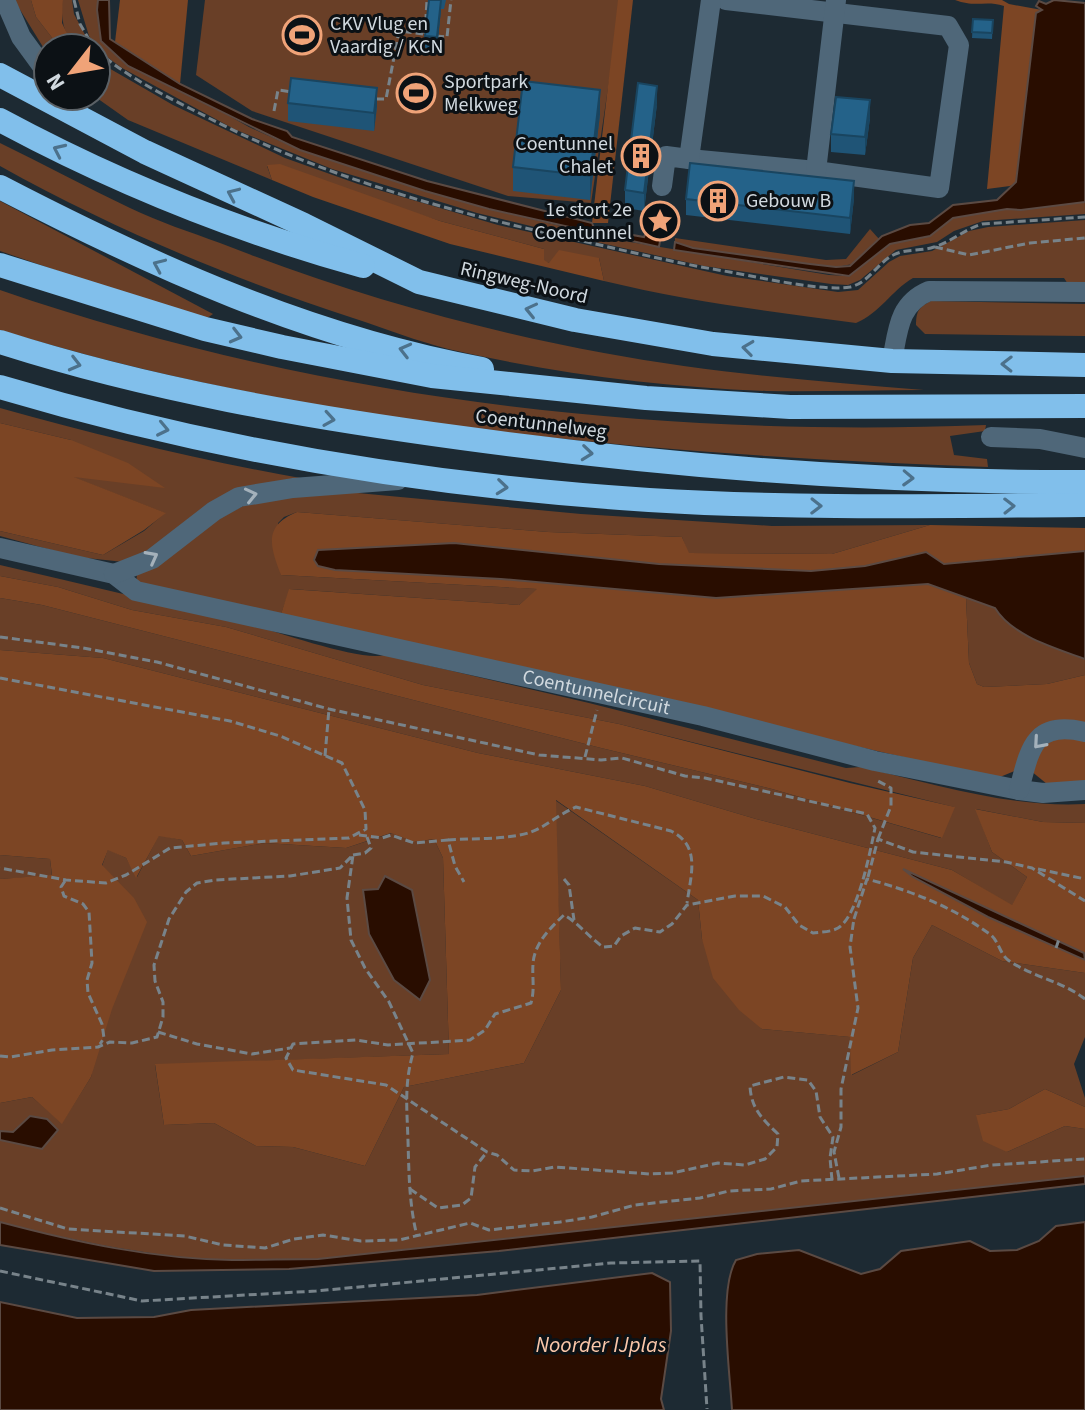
<svg xmlns="http://www.w3.org/2000/svg" width="1085" height="1410" viewBox="0 0 1085 1410" font-family="'Source Sans 3',sans-serif">
	<style>
		.green { fill: #693f27 }
		.forest { fill: #7c4524 }
		.water { fill: #290d00; stroke: #5b4a43; stroke-width: 2 }
		.lines { fill: none; stroke-linecap: round; stroke-linejoin: round }
		.path { stroke: #78838a; stroke-width: 3; stroke-dasharray: 8 4; stroke-linecap: butt }
		.minor { stroke: #4f6779; stroke-width: 20 }
		.highway { stroke: #81bfeb; stroke-width: 24 }
		.wall { fill: #1f5476 }
		.shaded-wall { fill: #194560 }
		.building { fill: #246289; stroke: #194560; stroke-width: 2 }
		.oneway { stroke: #4c718b }
		.oneway2 { stroke: #a4b1bb }
		.labels { text-anchor: middle; dominant-baseline: central; stroke-width: 6; stroke-linejoin: round; paint-order: stroke }
		.poi-label { font-size: 20px; fill: #d1d9df; stroke: #0c1115; text-anchor: start }
		.street-label { font-size: 20px; fill: #d1d9df; stroke: #0c1115 }
		.water-label { font-size: 22px; font-style: italic; fill: #fbc7aa; stroke: #0c1115 }
	</style>
	<rect width="100%" height="100%" fill="#1d2a33"/>
	<g class="green">
		<path d="M14,0H31L36,17L60,48H48V55Z"/>
		<path d="M63,0H72L74,14L92,48H74C64,32 60,19 63,0Z"/>
		<path d="M78,0H98L101,41L128,66L199,99L249,127L300,150L394,180L489,209L624,241L829,275L849,276L890,244L929,236L953,218L1007,209L1085,202V214L983,221L954,231L937,242L896,250L860,280L848,285L831,284L704,266L596,242L477,213L332,169L234,129L122,68L100,52L89,36Z"/>
		<path d="M205,0H621L591,203L508,196L252,111L196,75Z"/>
		<path d="M96,54L107,67L173,105L285,158L358,184L498,225L727,276L838,292L858,290L889,262L900,256L932,251L969,231L988,227L1085,220V286L1070,287L1064,278H913C891,291 880,313 856,323C772,312 687,301 604,281L599,258L549,263L544,261V249L440,221L267,166L272,180L128,120L94,96Z"/>
		<path d="M0,143C43,164 86,187 130,208C159,222 190,232 220,243C345,292 473,329 604,353C710,373 817,381 924,390C871,390 818,392 766,391C661,387 551,373 448,349C417,341 386,329 356,319C233,279 113,229 0,166Z"/>
		<path d="M0,201L213,314L203,321L0,251Z"/>
		<path d="M870,229L879,239L853,264L836,267L693,248L675,242V238L826,260L846,259Z"/>
		<path d="M0,290C316,399 652,438 986,425L985,431L950,436L954,455L987,459L988,467C659,455 316,427 0,330Z"/>
		<path d="M931,301L1085,304V336L925,334L916,325C916,311 919,307 931,301Z"/>
		<path d="M0,408C101,436 203,461 306,479L240,489L148,551L124,562L77,557L0,536V531L103,555L144,531L165,513L70,476L71,440L0,423Z"/>
		<path d="M347,492L581,514L772,526L930,525L832,554L688,553L682,537L548,532L297,512L284,517L278,523L281,575L538,589L519,605L290,589L281,614L136,584L137,574C175,548 212,518 255,501Z"/>
		<path d="M0,565C84,585 169,604 252,625C278,632 362,662 384,655L589,703L846,768L861,767C934,784 1010,808 1085,804V823L1043,822L976,809L992,852L1027,877L1012,906L952,870L756,819L645,786L478,753L103,658L0,650V598L42,605L601,748L772,789L941,838L954,807L619,724L423,685L226,627L132,610L58,587L0,576Z"/>
		<path d="M966,598L996,608C1012,636 1055,648 1085,659V675L1047,684L984,687L977,684L969,663Z"/>
		<path d="M555,800L698,900L702,939L762,1029L851,1037L852,1075L898,1052L913,958L932,925L1002,961L1085,973V1037L1074,1064L1085,1098V1107L1045,1089L1009,1109L977,1115L1007,1152L1065,1126L1085,1129V1176L318,1259C289,1259 260,1260 232,1260C154,1258 75,1241 0,1222V1103L32,1097L62,1123L91,1077L129,894L102,866L108,849L126,858L137,877L159,835L182,840L191,856L265,843L346,848L392,833L414,842L434,839L443,858L449,1054L155,1065L164,1125L214,1123L256,1146L293,1147L365,1166L404,1087L524,1063L561,990Z"/>
		<path d="M0,855L50,859L52,876L0,879Z"/>
	</g>
	<g class="forest">
		<path d="M31,0H63L62,23L74,48H60L36,17Z"/>
		<path d="M120,0H188L180,84L115,42Z"/>
		<path d="M618,0H633L608,223H592Z"/>
		<path d="M955,0H1002L1009,4L1042,10L1036,13L1016,183L1010,186L987,189L1004,6C985,0 976,8 955,0Z"/>
		<path d="M280,164L440,221L544,249V260L549,263L559,250L599,258L604,281L450,244L313,197L272,180L267,165Z"/>
		<path d="M0,423L71,440L128,463L165,488L74,477L166,513L144,530L103,555L0,531Z"/>
		<path d="M297,512L548,532L682,537L689,553L832,554L930,525L1085,528V551L944,564L926,552L865,566L811,571L659,564L335,570L501,579L716,598L928,584L966,598L969,663L977,684L984,687L1047,684L1085,675V723L1055,720L1041,727L1017,770L1000,777L916,760L281,614L289,589L519,605L537,589L281,575C270,546 263,526 297,512Z"/>
		<path d="M0,576L58,587L132,610L226,627L423,685L619,724L850,783L955,807L942,838L772,789L601,748L42,605L0,598Z"/>
		<path d="M0,650L103,658L478,753L645,786L756,819L952,870L1012,905L1027,877L992,852L975,809L1043,822L1085,823V973L1002,961L932,925L913,958L898,1052L851,1075L850,1037L762,1029L739,1010L713,978L702,939L698,900L556,800L561,990L524,1063L404,1087L365,1166L293,1147L256,1146L214,1123L164,1125L155,1064L449,1054L443,858L434,839L414,842L391,833L346,848L265,843L191,856L182,840L159,836L136,878L126,858L108,850L102,865L134,898L147,922L112,1009L91,1077L62,1124L32,1097L0,1103V879L52,875L50,859L0,855Z"/>
		<path d="M1085,736V781L1047,784L1031,771L1035,759L1050,739Z"/>
		<path d="M1045,1089L1085,1107V1129L1065,1126L1007,1152L983,1141L976,1115L1009,1109Z"/>
	</g>
	<g class="water">
		<path d="M98,0H109L110,39L180,84L252,119L287,131L292,137L427,181L592,223L594,228L644,237L646,232L661,235L659,247L489,209L425,191L300,150L128,66L101,41L97,10Z"/>
		<path d="M1054,0L1085,3V202L1021,210L1007,209L953,218L930,236L890,244L849,276L674,250L675,242L693,248L810,264L836,267L850,266L882,236L910,225L929,223L953,205L997,200L1016,182L1036,13L1042,10L1036,6L1039,1L1046,4Z"/>
		<path d="M454,543L659,564L811,571L865,566L926,552L944,564L1085,551V659C1055,648 1012,636 995,608L928,584L716,598L501,579L335,570L318,566L314,560L318,550Z"/>
		<path d="M903,869L1084,953L1085,960L988,917L913,877Z"/>
		<path d="M385,876L412,890L430,980L420,1000L394,980L369,934L363,890L378,889Z"/>
		<path d="M30,1116L47,1119L58,1130L42,1149L0,1140V1131L13,1132Z"/>
		<path d="M1085,1176V1184L499,1251L289,1269L154,1271L0,1245V1222C75,1242 154,1259 232,1260C260,1260 289,1259 318,1259Z"/>
		<path d="M1085,1222V1410H732C730,1373 718,1290 736,1260L757,1254L799,1250L861,1274L880,1269L901,1251L970,1241L990,1251L1017,1250L1039,1241L1056,1226Z"/>
		<path d="M652,1273L670,1282L671,1331L661,1399L664,1410H0V1302L77,1318L154,1317L191,1310L477,1295Z"/>
	</g>
	<g class="lines">
		<g class="path">
			<path d="M74,0L80,24L94,48"/>
			<path d="M425,34L427,0"/>
			<path d="M436,36L447,37L451,0"/>
			<path d="M96,50C127,77 163,95 199,113C319,176 450,212 582,241C627,251 672,262 718,270C750,275 819,292 850,287C870,283 879,259 898,253C909,249 923,251 934,247C951,242 965,229 982,224L1085,217"/>
			<path d="M376,99H386L399,31L423,34"/>
			<path d="M274,111L278,90L293,92"/>
			<path d="M935,247L969,255L1030,243L1085,238"/>
			<path d="M0,637L83,648L157,662L329,709L539,755L601,760L622,758L685,776L705,778L867,814L875,828C870,852 858,916 838,928C831,932 821,932 813,933L799,925L785,907L763,896H735L687,905L672,924L660,932L635,928L621,936L614,946L603,947C590,938 576,921 564,915C550,928 534,944 533,964C532,978 535,989 531,1003L495,1014L485,1030L470,1040L388,1045L356,1040L293,1044L286,1058L293,1070L386,1085L487,1152L497,1155L514,1170L532,1171L555,1167L650,1174L672,1173L718,1163L745,1165L765,1159L777,1147L778,1134C762,1119 751,1108 750,1086L784,1077L808,1080L816,1091L820,1117L833,1137L830,1158L832,1180"/>
			<path d="M0,678L230,721L280,736L342,763L365,810L366,829L349,838L224,843L170,848L126,875L106,883L66,880L0,868"/>
			<path d="M325,756L329,709"/>
			<path d="M585,757L597,710"/>
			<path d="M359,835L382,838L391,835L414,843L448,840L455,866L464,882"/>
			<path d="M878,839L891,806V788L878,781"/>
			<path d="M448,840C472,838 509,840 531,832C547,826 559,814 576,807L671,831C701,846 691,874 687,903"/>
			<path d="M353,855L365,853L371,848L367,837"/>
			<path d="M1038,869L1085,879"/>
			<path d="M868,877L878,839L913,852L1006,862L1032,868L1085,901"/>
			<path d="M564,879L569,885L574,920"/>
			<path d="M65,881L61,887L64,896L83,904L89,912L92,963L87,980L88,993L102,1024L104,1038L100,1044"/>
			<path d="M854,919L867,879C912,891 953,907 991,935C999,942 1000,954 1008,960C1032,977 1062,981 1085,999"/>
			<path d="M1056,948L1059,939"/>
			<path d="M158,1032L197,1044L252,1054L290,1048"/>
			<path d="M0,1056L10,1057L52,1050L98,1047L110,1042L132,1043L157,1037L163,1017V1002L155,981L154,965L169,919L186,892L197,883L215,880L290,876L340,868L353,855L347,898L351,940L365,968L389,1002L413,1053C404,1085 407,1108 408,1141C409,1173 409,1204 417,1236"/>
			<path d="M839,1178L834,1152L841,1127V1089L858,1008L850,947L854,918"/>
			<path d="M410,1189L438,1208L462,1205L471,1198L475,1167L487,1152"/>
			<path d="M0,1208L68,1229L185,1236L223,1245L265,1248L294,1239L323,1235L361,1241L399,1240L470,1223L489,1230L560,1222L592,1217L635,1205L700,1198L729,1191L771,1189L801,1181L937,1174L992,1165L1085,1159"/>
			<path d="M0,1271L142,1301L316,1291L611,1263L700,1261L701,1316L707,1409"/>
		</g>
		<g class="minor">
			<path d="M5,0L21,37L48,74"/>
			<path d="M689,159L816,171L939,188L959,45L948,26L726,0"/>
			<path d="M816,171L836,0"/>
			<path d="M662,186L666,156L689,159L711,0"/>
			<path d="M892,361C898,331 898,304 929,291L1085,292"/>
			<path d="M991,437L1040,439L1085,448"/>
			<path id="s1" d="M0,548L114,574L136,591L703,716L875,761L1019,790L1043,793L1085,790"/>
			<path d="M114,574L152,559L214,511L239,497L293,488L398,480"/>
			<path d="M1019,790C1030,748 1034,720 1085,732"/>
		</g>
		<g class="highway">
			<path d="M0,75L145,152L304,225L419,282L575,320L713,344L892,361L1085,365"/>
			<path d="M0,120C115,182 237,231 363,266"/>
			<path d="M0,187C152,266 312,338 482,369"/>
			<path d="M0,265L205,329L282,347L432,376L646,398L790,407L1085,406"/>
			<path d="M0,342C150,390 307,417 462,438C668,466 877,483 1085,482"/>
			<path d="M0,387C211,450 430,486 649,500C794,509 940,506 1085,505"/>
		</g>
	</g>
	<g class="wall">
		<path d="M429,0H446L444,9H441L437,49L425,48V36Z"/>
		<path d="M973,19L993,20L992,39L972,38Z"/>
		<path d="M288,103L377,106L374,131L288,121Z"/>
		<path d="M657,104L644,211L625,208V190Z"/>
		<path d="M600,114L590,200L513,191V167Z"/>
		<path d="M870,118L865,155L831,152V134Z"/>
		<path d="M854,198L850,234L686,215V199Z"/>
	</g>
	<g class="shaded-wall">
		<path d="M441,0V9L437,49V37Z"/>
		<path d="M657,86V104L644,211V193Z"/>
		<path d="M377,88V106L374,131V113Z"/>
		<path d="M600,90V114L590,200V176Z"/>
		<path d="M870,100V118L865,155V137Z"/>
		<path d="M854,181V198L850,234V218Z"/>
	</g>
	<g class="building">
		<path d="M429,0H441L437,37L425,36Z"/>
		<path d="M973,19L993,20L992,33L972,32Z"/>
		<path d="M291,78L377,88L374,113L288,103Z"/>
		<path d="M523,81L600,90L590,176L513,167Z"/>
		<path d="M638,83L657,86L644,193L625,190Z"/>
		<path d="M836,97L870,100L865,137L831,134Z"/>
		<path d="M690,163L854,181L850,218L686,199Z"/>
	</g>
	<defs><path id="oneway-chevron" d="M-2-3.5L2.5 0L-2 3.5" fill="none" stroke-width="1.6" stroke-linecap="round" stroke-linejoin="round" transform="scale(2)"/></defs>
	<g class="oneway">
		<use href="#oneway-chevron" transform="translate(59 150) rotate(-155)"/>
		<use href="#oneway-chevron" transform="translate(233 194) rotate(-156)"/>
		<use href="#oneway-chevron" transform="translate(159 265) rotate(-156)"/>
		<use href="#oneway-chevron" transform="translate(531 310) rotate(-167)"/>
		<use href="#oneway-chevron" transform="translate(236 336) rotate(14)"/>
		<use href="#oneway-chevron" transform="translate(748 348) rotate(-173)"/>
		<use href="#oneway-chevron" transform="translate(405 350) rotate(-166)"/>
		<use href="#oneway-chevron" transform="translate(75 364) rotate(14)"/>
		<use href="#oneway-chevron" transform="translate(1007 364) rotate(-179)"/>
		<use href="#oneway-chevron" transform="translate(329 419) rotate(9)"/>
		<use href="#oneway-chevron" transform="translate(163 429) rotate(12)"/>
		<use href="#oneway-chevron" transform="translate(587 453) rotate(6)"/>
		<use href="#oneway-chevron" transform="translate(908 478) rotate(2)"/>
		<use href="#oneway-chevron" transform="translate(502 487) rotate(6)"/>
		<use href="#oneway-chevron" transform="translate(816 506) rotate(1)"/>
		<use href="#oneway-chevron" transform="translate(1009 506) rotate(-1)"/>
	</g>
	<g class="oneway2">
		<use href="#oneway-chevron" transform="translate(251 495) rotate(-13)"/>
		<use href="#oneway-chevron" transform="translate(152 557) rotate(-28)"/>
		<use href="#oneway-chevron" transform="translate(1039 743) rotate(131)"/>
	</g>
	<defs>
		<g id="stadium-ring" transform="scale(2)"><circle r="9.5" fill="#0c1115" stroke="#f0a378" stroke-width="1.5"/><path d="M0-5a6.5 5 0 1 0 0 10a6.5 5 0 1 0 0-10ZM-3.5-1.8h7v3.6h-7Z" fill="#f0a378"/></g>
		<g id="building-ring" transform="scale(2)"><circle r="9.5" fill="#0c1115" stroke="#f0a378" stroke-width="1.5"/><path d="M-4-6H4V6H1V3H-1V6H-4ZM-2.5-4.3h1.7v1.8h-1.7ZM.8-4.3h1.7v1.8H.8ZM-2.5-1h1.7V.8h-1.7ZM.8-1h1.7V.8H.8Z" fill="#f0a378"/></g>
		<g id="sight-ring" transform="scale(2)"><circle r="9.5" fill="#0c1115" stroke="#f0a378" stroke-width="1.5"/><path d="M0-6L1.8-2.2L6-1.7L2.9 1.2L3.7 5.4L0 3.3L-3.7 5.4L-2.9 1.2L-6-1.7L-1.8-2.2Z" fill="#f0a378"/></g>
	</defs>
	<g fill-rule="evenodd">
		<use href="#stadium-ring" x="302" y="35"/>
		<use href="#stadium-ring" x="416" y="93"/>
		<use href="#building-ring" x="641" y="156"/>
		<use href="#building-ring" x="718" y="201"/>
		<use href="#sight-ring" x="660" y="221"/>
	</g>
	<g class="labels">
		<g class="poi-label">
			<text x="330" y="24">CKV Vlug en<tspan x="330" dy="23">Vaardig / KCN</tspan></text>
			<text x="444" y="82">Sportpark<tspan x="444" dy="23">Melkweg</tspan></text>
			<text x="613" y="144" text-anchor="end">Coentunnel<tspan x="613" dy="23">Chalet</tspan></text>
			<text x="746" y="201">Gebouw B</text>
			<text x="632" y="210" text-anchor="end">1e stort 2e<tspan x="632" dy="23">Coentunnel</tspan></text>
		</g>
		<g class="street-label">
			<text transform="translate(524 283) rotate(13)">Ringweg-Noord</text>
			<text transform="translate(541 424) rotate(7)">Coentunnelweg</text>
			<text stroke="none"><textPath href="#s1" startOffset="616">Coentunnelcircuit</textPath></text>
		</g>
		<g class="water-label">
			<text x="601" y="1345">Noorder IJplas</text>
		</g>
	</g>
	<g transform="translate(72 72) rotate(239)"><circle r="38" fill="#0c1115" stroke="#5b6166" stroke-width="2"/>
	<path d="M0-6L14 30L0 20L-14 30Z" fill="#f0a378"/>
	<text y="-12" font-size="22" font-weight="bold" text-anchor="middle" fill="#d1d9df">N</text>
	</g>
</svg>
